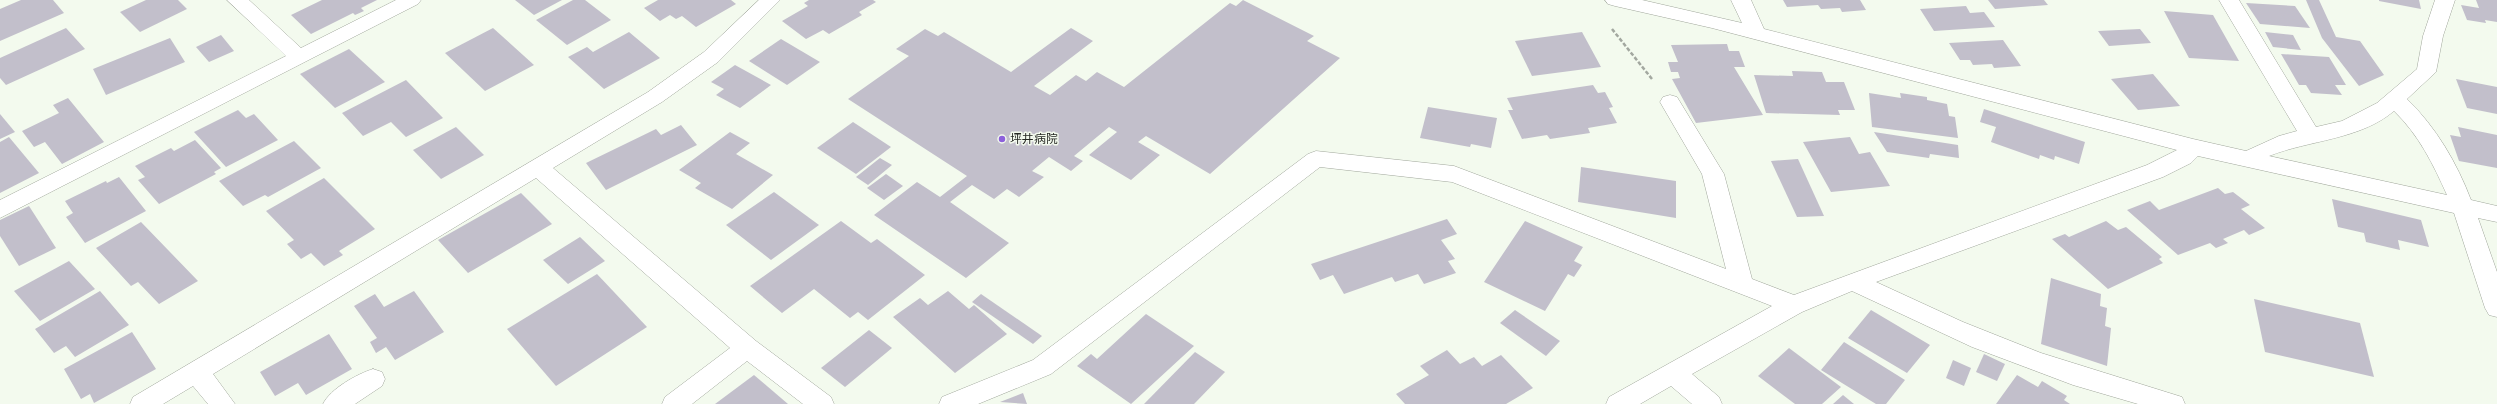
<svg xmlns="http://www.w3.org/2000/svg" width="2497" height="404" viewBox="0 0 2497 404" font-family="'Fira Sans','Noto Sans JP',sans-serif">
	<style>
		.building { fill: #c2bfcb }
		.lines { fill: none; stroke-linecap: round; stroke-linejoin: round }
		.street-casing { stroke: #a1a79c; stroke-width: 1 }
		.path { stroke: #a3a8a0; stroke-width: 2.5; stroke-dasharray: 4 2; stroke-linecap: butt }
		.street { fill: #fff; fill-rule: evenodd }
		.poi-dot { fill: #8d61db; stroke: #f3faee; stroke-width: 1.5 }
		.labels { text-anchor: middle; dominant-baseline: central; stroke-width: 3; stroke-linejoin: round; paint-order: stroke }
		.poi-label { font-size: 12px; fill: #262824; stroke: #f3faee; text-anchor: start }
	</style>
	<rect width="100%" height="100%" fill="#f3faee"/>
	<g class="building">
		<path d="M21,0H53L64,13L0,41V9Z"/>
		<path d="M146,0H178L187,9L140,32L120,12Z"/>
		<path d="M322,0H377L361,8L364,11L355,15L353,13L311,34L291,15Z"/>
		<path d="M515,0H562L534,15Z"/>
		<path d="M573,0H585L611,20L567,45L536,20Z"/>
		<path d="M658,0H731L736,4L696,27L682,16L676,19L670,15L660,21L644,8Z"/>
		<path d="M809,0H873L876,2L859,12L862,15L829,34L823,30L806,39L782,21L808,6L804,3Z"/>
		<path d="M1243,0L1314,36L1307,41L1340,58L1210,174L1146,136L1138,142L1160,155L1131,180L1089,155L1117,132L1109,127L1074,156L1083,161L1071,171L1049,157L1032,171L1044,177L1019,197L1007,189L994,199L972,185L950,202L1009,243L966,278L874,215L917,182L940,197L967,176L848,99L909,56L896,49L925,29L938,36L944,32L1011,72L1071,28L1093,41L1034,86L1050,95L1076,75L1086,81L1097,72L1124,87L1230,3L1236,6Z"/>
		<path d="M1783,0H1860L1866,10L1842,12L1840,8L1821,9L1818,5L1787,7Z"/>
		<path d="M1988,0H2044L2048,5L1995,9Z"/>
		<path d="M2306,0H2319L2336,37L2360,41L2384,75L2359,86L2322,38Z"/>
		<path d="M2419,0L2421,9L2379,1V0Z"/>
		<path d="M2476,0H2497V22L2485,20L2486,23L2467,20L2461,5L2479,8Z"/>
		<path d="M2246,3L2295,6L2310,28L2260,24Z"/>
		<path d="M1966,6L1970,13L1984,12L1995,27L1934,31L1920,9Z"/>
		<path d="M2164,11L2213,15L2239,61L2189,58Z"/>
		<path d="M66,28L85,49L6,85L0,78V58Z"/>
		<path d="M493,28L534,65L485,91L445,53Z"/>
		<path d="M2140,29L2151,43L2109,46L2098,31Z"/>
		<path d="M629,32L660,58L604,89L568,57L587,47L593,52Z"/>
		<path d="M1582,32L1601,67L1532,76L1515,41Z"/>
		<path d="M2265,32L2293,35L2301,50L2273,47Z"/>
		<path d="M221,35L234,51L209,62L196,47Z"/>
		<path d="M170,38L185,62L106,95L93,69Z"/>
		<path d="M781,39L820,62L787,85L749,61Z"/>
		<path d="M2003,40L2021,66L1994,68L1992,64L1973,65L1970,60H1960L1949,43Z"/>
		<path d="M1727,44L1729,51H1739L1745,67H1734L1763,115L1696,123L1672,79L1680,78L1678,72H1671L1668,62H1678L1671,45Z"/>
		<path d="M349,49L385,82L335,108L300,74Z"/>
		<path d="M2281,54L2329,57L2346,85H2335L2342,95L2311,93L2306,85H2299Z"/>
		<path d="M735,65L771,85L740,108L716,95L724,89L711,82Z"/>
		<path d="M1792,71L1822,72L1826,82H1844L1855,110H1838L1840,115L1766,113L1754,75L1793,76Z"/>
		<path d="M2153,74L2180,106L2138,110L2111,79Z"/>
		<path d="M2456,79L2497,87V114L2467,108Z"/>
		<path d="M406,80L443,118L406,137L391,122L363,136L342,113Z"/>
		<path d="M1593,85L1598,93L1605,92L1613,107L1609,108L1617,123L1588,128L1590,133L1550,139L1547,135L1522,139L1508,110H1513L1507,98Z"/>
		<path d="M1869,93L1901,98L1900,93L1927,97V100L1947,104L1949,116L1955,117L1958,138L1872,127Z"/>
		<path d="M68,98L104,142L62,164L45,142L34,147L22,131L59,113L53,105Z"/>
		<path d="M1428,107L1497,118L1491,148L1471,144L1470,147L1420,138Z"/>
		<path d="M1984,109L2085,142L2079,164L2055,156L2054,160L2040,155L2039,159L1991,142L1996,127L1980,122Z"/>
		<path d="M238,110L246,118L254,114L278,140L226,167L194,132Z"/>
		<path d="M0,114L15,132L0,139Z"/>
		<path d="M853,122L891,147L856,174L817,148Z"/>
		<path d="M681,125L697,145L606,190L586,163L656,129L661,135Z"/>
		<path d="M456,127L484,155L441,179L413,150Z"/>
		<path d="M2458,127L2497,135V168L2459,161L2450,135L2461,137Z"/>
		<path d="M730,132L750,143L736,154L773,175L732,209L695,188L701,183L679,170Z"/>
		<path d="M1874,132L1958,145L1959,158L1930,154L1929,158L1887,152Z"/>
		<path d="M9,137L39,173L0,193V142Z"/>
		<path d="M1850,137L1859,154L1870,152L1890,186L1831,192L1803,142Z"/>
		<path d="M195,140L221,168L214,172L216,174L159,204L138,180L145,177L135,166L171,148L174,151Z"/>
		<path d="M294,141L321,168L268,197L265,195L243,206L219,181Z"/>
		<path d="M880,158L892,165L868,185L856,177Z"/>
		<path d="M1798,159L1824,216L1797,217L1771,161Z"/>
		<path d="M1581,167L1676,181V218L1578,202Z"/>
		<path d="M886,174L903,186L884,200L867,188Z"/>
		<path d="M119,177L146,211L85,243L66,217L73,213L65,201L106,181L107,183Z"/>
		<path d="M324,178L375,229L339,251L343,255L324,266L311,253L301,259L287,244L294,240L266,211Z"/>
		<path d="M2218,188L2225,194L2233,192L2250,205L2241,209L2265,228L2249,235L2244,230L2223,239L2228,243L2216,248L2210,243L2178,255L2127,210L2150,201L2159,210Z"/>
		<path d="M774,192L819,225L771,260L726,225Z"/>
		<path d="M521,193L552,224L468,273L438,240Z"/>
		<path d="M2332,199L2421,220L2429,247L2398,240L2400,250L2366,242L2364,233L2338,227Z"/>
		<path d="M29,206L56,248L19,266L0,236V220Z"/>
		<path d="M1447,219L1457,234L1441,240L1455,259L1448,261L1456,273L1424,284L1418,274L1395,282L1392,277L1344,294L1333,275L1320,280L1311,264Z"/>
		<path d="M841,221L871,243L877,239L925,275L868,320L858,312L850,318L814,289L782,313L750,286Z"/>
		<path d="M1525,221L1583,247L1574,261L1582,265L1574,277L1568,274L1545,311L1484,282Z"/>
		<path d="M2106,221L2118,230L2126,227L2162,257L2159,259L2163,263L2108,289L2052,239L2065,234L2069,237Z"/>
		<path d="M141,222L198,281L159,304L138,282L131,286L96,248Z"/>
		<path d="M580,237L605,261L568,284L543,260Z"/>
		<path d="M69,261L95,289L40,321L14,291Z"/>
		<path d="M597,274L647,327L556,386L507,329Z"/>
		<path d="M2051,278L2101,294L2100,306L2107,308L2105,326L2111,328L2107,366L2041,344Z"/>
		<path d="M100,291L129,325L75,357L66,346L54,353L35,329Z"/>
		<path d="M414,291L444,332L395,360L386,347L376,353L370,342L377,338L354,306L375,294L384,307Z"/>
		<path d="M948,291L969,309L974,305L1007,334L955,373L893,317L920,298L928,305Z"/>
		<path d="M981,294L1042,336L1033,344L972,302Z"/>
		<path d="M2254,299L2360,323L2374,377L2265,352Z"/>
		<path d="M1515,310L1560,341L1546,356L1500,323Z"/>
		<path d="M1871,310L1930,345L1907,373L1848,338Z"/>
		<path d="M1146,314L1194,346L1131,404L1077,366L1091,354L1097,359Z"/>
		<path d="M869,330L892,348L845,387L821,368Z"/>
		<path d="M132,332L156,369L94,403L90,394L81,399L64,369Z"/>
		<path d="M329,334L352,369L306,395L298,383L275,396L260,372Z"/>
		<path d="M1844,342L1905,380L1886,404H1876L1821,370Z"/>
		<path d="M1789,348L1841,387L1822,404H1795L1758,376Z"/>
		<path d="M1447,350L1460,364L1474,357L1482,366L1501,355L1533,388L1506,404H1405L1396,394L1429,375L1420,366Z"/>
		<path d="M1195,352L1225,372L1194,404H1144Z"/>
		<path d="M1984,354L2005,364L1997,381L1976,372Z"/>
		<path d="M1953,360L1971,368L1964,386L1946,378Z"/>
		<path d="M754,375L788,404H715Z"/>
		<path d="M2017,375L2038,387L2042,381L2067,396L2064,400L2070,404H1996Z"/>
		<path d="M1023,393L1027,404L1000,402Z"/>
		<path d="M1843,395L1854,404H1833Z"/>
	</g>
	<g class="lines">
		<g class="street-casing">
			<g id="street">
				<path d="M227,0H249L301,48L396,0H421L418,4L0,218V200L286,56Z"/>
				<path d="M759,0H780L718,62L662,102L553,168L756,341L831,397L834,404H803L747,361L692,404H662L665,397L730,348L536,178L213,374L235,404H208L193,386L163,404H130L133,397L648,92L704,52Z"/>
				<path d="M1605,0H1642L1742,23L1731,0H1751L1764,29L2193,139L2246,151L2279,136L2297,131L2219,0H2239L2316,127L2342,121L2377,103L2417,69L2423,36L2435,0H2455L2443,36L2436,72L2407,99C2436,127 2457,163 2471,200L2497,206V222L2478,218L2497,272V317L2489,315L2485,308L2454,213L2198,156L2191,163L2163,177L1876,282L1963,322L2041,353L2182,397L2185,404H2138L2073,385L1972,347L1852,291L1802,312L1692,374L1719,397L1722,404H1692L1671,386L1640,404H1606L1609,397L1772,306L1452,182L1320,167L1051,374L978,404H939L942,397L1033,360L1308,154L1316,151L1454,166L1726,269L1702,174L1660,102L1663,97L1670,95L1677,97L1724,174L1752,279L1794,295L2147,165L2177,150L1712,28L1615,6L1608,4ZM2394,111C2419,135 2433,164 2447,195L2269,156C2309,140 2360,140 2394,111Z"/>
				<path d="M373,369L382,372L385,379L382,386L355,404H323C330,389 357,374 373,369Z"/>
			</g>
		</g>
		<path class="path" d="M1612,29L1652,79"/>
		<use href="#street" class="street"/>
	</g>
	<circle class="poi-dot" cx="1002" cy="139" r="4"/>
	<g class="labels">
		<g class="poi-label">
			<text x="1010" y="139">坪井病院</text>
		</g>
	</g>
</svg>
